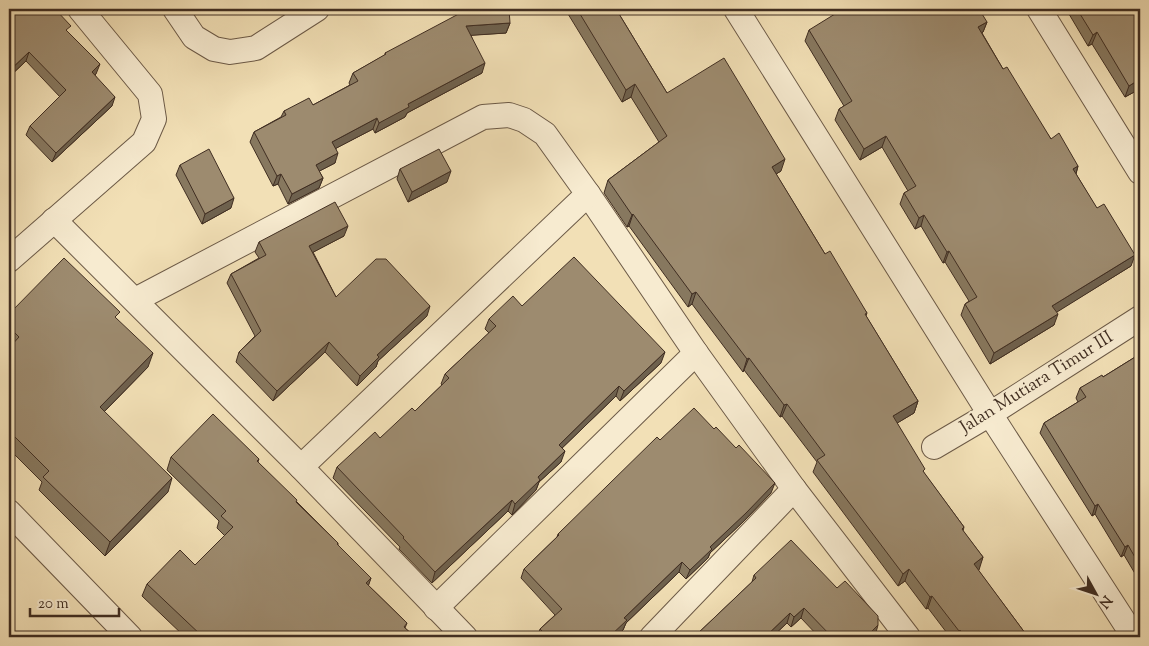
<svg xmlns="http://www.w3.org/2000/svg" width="1149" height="646" viewBox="0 0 1149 646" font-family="'Sorts Mill Goudy',serif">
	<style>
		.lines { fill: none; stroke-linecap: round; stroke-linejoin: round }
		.minor-casing { stroke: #6c5a47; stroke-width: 26 }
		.minor { stroke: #f7ebd0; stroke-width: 24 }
		.wall { fill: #87785f; stroke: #402e22 }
		.shaded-wall { fill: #6e614e; stroke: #402e22 }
		.building { fill: #9d8b6f; stroke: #402e22 }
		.labels { text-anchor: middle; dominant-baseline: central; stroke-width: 4; stroke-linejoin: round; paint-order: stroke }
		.street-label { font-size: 18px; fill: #402e22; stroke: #f7ebd0 }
	</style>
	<rect width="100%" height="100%" fill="#f2e0b6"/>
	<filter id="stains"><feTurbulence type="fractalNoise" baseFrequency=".004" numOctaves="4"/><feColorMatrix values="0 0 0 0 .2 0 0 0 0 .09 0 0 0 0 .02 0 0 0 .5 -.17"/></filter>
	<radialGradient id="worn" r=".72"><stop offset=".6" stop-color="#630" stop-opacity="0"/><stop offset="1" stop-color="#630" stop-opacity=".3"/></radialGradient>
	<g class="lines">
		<g class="minor-casing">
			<g id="minor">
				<path d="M175,9L194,37L214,49L230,52L256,48L317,9"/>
				<path d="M736,9L990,414L1134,637"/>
				<path d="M1039,9L1140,172"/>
				<path d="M54,220L301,467L465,637"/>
				<path d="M9,260L144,142L154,119L150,94L80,9"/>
				<path d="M135,300L483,117L509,115L524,120L545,134L588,194L696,353L794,489L908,637"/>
				<path d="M934,447L990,414L1140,318"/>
				<path d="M301,467L588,194"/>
				<path d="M9,512L130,637"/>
				<path d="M436,608L696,353"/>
				<path d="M652,637L794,489"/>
			</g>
		</g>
		<use href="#minor" class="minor"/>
	</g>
	<g class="wall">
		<path d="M237,9H248L240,14Z"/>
		<path d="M565,9H616L667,93L781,171L776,174L825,254L867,313L866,316L918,401L914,413L897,423L924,473L964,527L963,531L983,557L978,570L1028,637H950L928,608L926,609L905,581L898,586L813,472L817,462L782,416L780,417L744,370L743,372L692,304L688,307L629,226L627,227L604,193L608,180L659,142L631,97L622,102Z"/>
		<path d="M1066,9H1140V99L1136,91L1125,97L1092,44L1088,46Z"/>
		<path d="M9,13L68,32L96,74L95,75L112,106L52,162L26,135L30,126L60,97L26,61L9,77Z"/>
		<path d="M987,22L983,32L982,33L1003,69L1051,139L1078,166L1076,174L1131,266L1056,312L1054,325L990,364L961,315L965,304L969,301L945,262L943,263L921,226L915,229L900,204L904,193L908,191L882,147L860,160L835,120L839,109L844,106L805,41L809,30Z"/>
		<path d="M510,23L506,33L471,35L482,73L407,113L405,117L375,133L373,129L336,148L335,163L319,171L323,178L319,188L288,204L278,184L273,186L250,142L254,132L281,117L284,111L313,105L350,85L349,83L353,73L385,55V53Z"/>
		<path d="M180,165L231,208L202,224L176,175Z"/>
		<path d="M400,169L447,182L408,202L397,179Z"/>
		<path d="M344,236L313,252L336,297L427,316L378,361L376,367L357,386L325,352L273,401L236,362L239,352L255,336L227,283L231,274L259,258L255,252L259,242Z"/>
		<path d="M522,306L661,363L620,401L616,396L562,448L561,462L539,482L536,490L512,515L508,511L432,583L399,549L400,547L333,478L337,467L380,438L415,411L442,385L441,384L445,374L489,333L485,329L489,319Z"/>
		<path d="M9,314L117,319L148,367L104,412L168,492L105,556L39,490L42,482L9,449V348L10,347L9,345Z"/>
		<path d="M1140,354V582L1124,555L1121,557L1095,514L1092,516L1040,433L1044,423L1078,402L1076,398L1080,388L1103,377Z"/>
		<path d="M660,440L771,493L743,522L710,553L708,558L686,579L679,572L626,623L623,630L616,637H537L540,629L555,615L521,578L524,569L557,537L558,534Z"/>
		<path d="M171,457L259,459L258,462L297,502L338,543V545L371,578L368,585L407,623L405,628L415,637H185L142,596L147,584L195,565L225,536L217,528L219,521L167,470Z"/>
		<path d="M754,575L875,636L873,637H819L801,618L791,627L787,623L772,637H694L752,582Z"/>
	</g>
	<g class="shaded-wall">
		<path d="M242,9H248L240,14Z"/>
		<path d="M987,22L983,32L974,38L978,27Z"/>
		<path d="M510,23L506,33L462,36L466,26Z"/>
		<path d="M1097,32L1092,44L1088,46L1093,35Z"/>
		<path d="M29,52L26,61L9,77V71Z"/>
		<path d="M485,63L482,73L407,113L405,117L375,133L379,123L408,104Z"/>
		<path d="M100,64L96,74L88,81L92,72Z"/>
		<path d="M1140,79L1136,91L1125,97L1129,86Z"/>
		<path d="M635,84L631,97L622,102L626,90Z"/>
		<path d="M115,97L112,106L52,162L56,153Z"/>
		<path d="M377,118L373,129L329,152L332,142Z"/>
		<path d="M886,136L882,147L860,160L864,149Z"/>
		<path d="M338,153L335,163L312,175L316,165Z"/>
		<path d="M785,159L781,171L768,179L772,167Z"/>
		<path d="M1078,166L1075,177L1073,169Z"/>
		<path d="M451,171L447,182L408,202L412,192Z"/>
		<path d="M281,174L278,184L273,186L277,176Z"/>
		<path d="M323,178L319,188L288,204L292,194Z"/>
		<path d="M13,188L9,198V192Z"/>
		<path d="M234,198L231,208L202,224L205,214Z"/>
		<path d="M633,214L629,226L627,227L632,215Z"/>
		<path d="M924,215L921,226L915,229L919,218Z"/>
		<path d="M348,226L344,236L306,256L309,246Z"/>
		<path d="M949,251L945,262L943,263L947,252Z"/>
		<path d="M1135,255L1131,266L1049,317L1052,306Z"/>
		<path d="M696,292L692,304L688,307L692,294Z"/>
		<path d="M430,306L427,316L378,361L376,367L357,386L360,376L377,355Z"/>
		<path d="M1058,314L1054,325L990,364L994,353Z"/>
		<path d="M329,342L325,352L273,401L277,391Z"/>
		<path d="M665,352L661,363L620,401L624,391Z"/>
		<path d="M153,353L148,367L95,421L100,407Z"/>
		<path d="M749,358L744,370L743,372L747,359Z"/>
		<path d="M619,386L616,396L555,455L559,445Z"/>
		<path d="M918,401L914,413L889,428L893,416Z"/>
		<path d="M787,404L782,416L780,417L784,405Z"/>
		<path d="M565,451L561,462L539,482L536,490L512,515L515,504L538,477Z"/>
		<path d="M172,478L168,492L105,556L110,542Z"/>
		<path d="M775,483L771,493L743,522L710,553L708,558L686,579L690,570L710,547Z"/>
		<path d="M512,500L508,511L432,583L435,572Z"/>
		<path d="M1098,504L1095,514L1092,516L1095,506Z"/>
		<path d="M1128,545L1124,555L1121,557L1125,547Z"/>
		<path d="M983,557L979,570L969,577L974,564Z"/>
		<path d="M682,562L679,572L626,623L623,630L616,637H609L624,618Z"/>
		<path d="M909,569L905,581L898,586L903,574Z"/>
		<path d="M371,578L367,590L366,583Z"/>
		<path d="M932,596L928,608L926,609L930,597Z"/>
		<path d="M804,608L801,618L791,627L794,617Z"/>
		<path d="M790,613L787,623L772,637H765Z"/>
		<path d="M878,625L875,636L873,637H866Z"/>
	</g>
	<g class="building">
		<path d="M13,9H55L71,26L66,30L100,64L92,72L115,97L56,153L30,126L66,90L29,52L9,71V13Z"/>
		<path d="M468,9H509L510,23L466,26L485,63L408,104L409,107L379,123L377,118L332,142L338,153L316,165L323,178L292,194L281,174L277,176L254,132L286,115L284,111L309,98L313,105L358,81L353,73L386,54L385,53Z"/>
		<path d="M577,9H616L667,93L724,58L785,159L772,167L825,254L830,251L867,313L865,314L918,401L893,416L925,469L923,471L964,527L962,529L983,557L974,564L1028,637H965L960,630L959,631L932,596L930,597L909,569L903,574L817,460L825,455L787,404L784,405L749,358L747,359L696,292L692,294L633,214L632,215L608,180L667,136L635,84L626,90Z"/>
		<path d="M843,9H979L987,22L978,27L1003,69L1007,67L1051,139L1059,133L1078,166L1073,169L1097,208L1104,204L1135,255L1052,306L1058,314L994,353L965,304L977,297L949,251L947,252L924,215L919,218L904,193L916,186L886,136L864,149L839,109L852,101L809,30Z"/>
		<path d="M1077,9H1140V80V79L1129,86L1097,32L1093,35Z"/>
		<path d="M209,149L234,198L205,214L180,165Z"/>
		<path d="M439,149L451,171L412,192L400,169Z"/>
		<path d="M9,183L13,188L9,192Z"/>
		<path d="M335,202L348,226L309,246L336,297L376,259H386L430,306L377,355L379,357L360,376L329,342L277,391L239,352L261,331L231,274L266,255L259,242Z"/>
		<path d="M574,257L665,352L624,391L619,386L559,445L565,451L538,477L540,480L515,504L512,500L435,572L403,538L404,537L337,467L375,432L380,438L412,408L415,411L449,378L445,374L496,326L489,319L513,296L522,306Z"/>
		<path d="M64,258L120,312L115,317L153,353L100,407L172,478L110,542L43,477L49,471L9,431V348L19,337L9,327V314Z"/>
		<path d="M1140,354V566L1128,545L1125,547L1098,504L1095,506L1044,423L1086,397L1080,388L1102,375L1103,377Z"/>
		<path d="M694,408L714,429L716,427L736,448L739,445L775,483L746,513L710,547L712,549L690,570L682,562L624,618L627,620L609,637H607L605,635L603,637H537L543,632L540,629L562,609L524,569L559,535L558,534L657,437L660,440Z"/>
		<path d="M213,414L259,459L257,461L297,500L296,502L338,543L337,544L371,578L366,583L407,623L404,627L415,637H203L147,584L180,550L195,565L233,527L221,516L226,511L171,457Z"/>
		<path d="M791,540L837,588L845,581L878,616V625L866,637H832L804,608L794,617L790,613L765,637H694L756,578L754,575Z"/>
	</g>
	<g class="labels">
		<g class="street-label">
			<text transform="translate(1037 383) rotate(-32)">Jalan Mutiara Timur III</text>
		</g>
	</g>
	<rect width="1149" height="646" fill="none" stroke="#f2e0b6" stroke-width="30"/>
	<rect x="10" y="10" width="1129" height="626" fill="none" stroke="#402e22" stroke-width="2.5"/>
	<rect x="15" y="15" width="1119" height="616" fill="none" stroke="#402e22"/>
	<g transform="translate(1096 594) rotate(130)" stroke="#f7ebd0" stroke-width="4" paint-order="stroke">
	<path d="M0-4L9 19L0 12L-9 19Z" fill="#402e22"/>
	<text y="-8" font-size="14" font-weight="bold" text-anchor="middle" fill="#402e22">N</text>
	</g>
	<path d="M30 608v8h89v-8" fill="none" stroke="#402e22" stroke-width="2.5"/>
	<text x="38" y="608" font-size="15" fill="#402e22" stroke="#f7ebd0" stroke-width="4" paint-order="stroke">20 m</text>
	<rect width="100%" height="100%" filter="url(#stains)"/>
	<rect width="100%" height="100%" fill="url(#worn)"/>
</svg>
